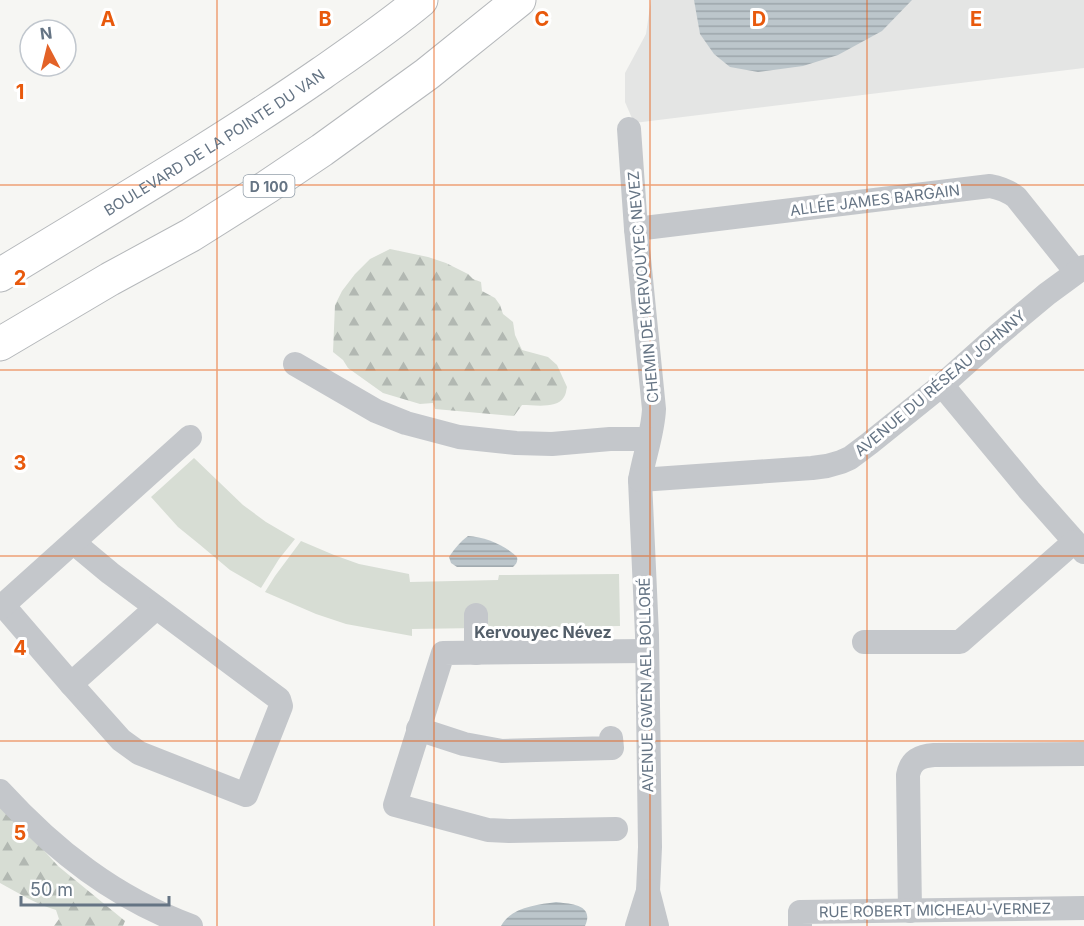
<svg xmlns="http://www.w3.org/2000/svg" width="1084" height="926" viewBox="0 0 1084 926" font-family="Inter,sans-serif">
	<style>
		.built { fill: #e4e5e4 }
		.green { fill: #d7ddd4 }
		.forest { fill: url(#forest-firs) }
		.water { fill: url(#water-rules) }
		.lines { fill: none; stroke-linecap: round; stroke-linejoin: round }
		.highway-casing { stroke: #b5b8bb; stroke-width: 35 }
		.minor { stroke: #c4c7cb; stroke-width: 24 }
		.highway { stroke: #fff; stroke-width: 33 }
		.grid { fill: none; stroke: #e8590c; stroke-width: 1.5; stroke-opacity: 0.55 }
		.labels { text-anchor: middle; dominant-baseline: central; stroke-width: 6; stroke-linejoin: round; paint-order: stroke }
		.shield { fill: #fff; stroke: #939ea9; stroke-width: 1.5 }
		.shield-label { font-size: 14px; font-weight: bold; fill: #657484 }
		.street-label { font-size: 15px; fill: #657484; stroke: #fff }
		.neighbourhood-label { font-size: 16px; font-weight: bold; fill: #535e69; stroke: #fff }
		.grid-label { font-size: 20px; text-anchor: middle; font-weight: bold; fill: #e8590c; stroke: #fff; stroke-width: 6; stroke-linejoin: round; paint-order: stroke }
	</style>
	<defs>
		<pattern id="forest-firs" width="22" height="20" patternUnits="userSpaceOnUse" patternTransform="scale(1.5)"><rect width="22" height="20" fill="#d7ddd4"/><path d="M5 1l3.5 6h-7zM16 11l3.5 6h-7z" fill="#b2b8b2"/></pattern>
		<pattern id="water-rules" width="6" height="5" patternUnits="userSpaceOnUse" patternTransform="scale(1.5)"><rect width="6" height="5" fill="#bcc6cb"/><path d="M0 2.5h6" fill="none" stroke="#9ca5aa"/></pattern>
	</defs>
	<rect width="100%" height="100%" fill="#f6f6f3"/>
	<path class="built" d="M651,0H1084V68L634,123L625,102V73L646,34Z"/>
	<g class="green">
		<path d="M194,458L243,505L266,522L295,539L279,559L261,588L230,570L199,544L178,527L151,497Z"/>
		<path d="M301,541L334,555L359,564L409,574L410,582L498,580L499,575L619,574L620,626L412,629V636L346,624L316,614L265,592L275,576Z"/>
	</g>
	<g class="forest">
		<path d="M390,249L428,257L446,263L468,274L473,279L481,282L482,291L495,298L500,305L503,314L513,322L515,335L522,350L548,357L557,365L567,387C566,391 566,394 564,397C557,409 535,405 522,405L514,416L435,409L433,403L420,404L383,393L348,368L343,360L333,352L335,305L342,291L355,274L370,259Z"/>
		<path d="M0,802L58,866L125,921L123,926H54L59,919L56,910C36,904 18,893 0,883Z"/>
	</g>
	<g class="water">
		<path d="M694,0H912L882,31L838,55L803,66L758,72L730,67L714,54L700,34Z"/>
		<path d="M468,536C485,537 505,545 517,557C518,562 516,564 513,567H457L451,563L449,557C455,548 460,542 468,536Z"/>
		<path d="M556,902C570,904 595,904 585,926H501C511,907 536,905 556,902Z"/>
	</g>
	<g class="lines">
		<g class="highway-casing">
			<g id="highway">
				<path id="s1" d="M0,275C108,209 218,145 322,73C355,50 390,26 421,0"/>
				<path d="M0,344L110,279L191,235L267,187L322,150L427,74L519,0"/>
			</g>
		</g>
		<g class="minor">
			<path d="M629,129L636,229L654,409C653,433 644,456 640,480L647,635L650,847L648,891"/>
			<path d="M636,229L990,186C1001,188 1008,191 1016,197L1076,272"/>
			<path d="M295,364L376,411L406,423L459,437L516,443L552,444L610,439H648"/>
			<path d="M942,385L1029,490L1084,552"/>
			<path d="M640,480L812,468L827,466L841,462L850,458L870,443L942,385L998,335L1047,294L1084,267"/>
			<path d="M3,605L71,684L121,740L139,753L246,795L281,706L279,699L110,573L74,543"/>
			<path d="M0,608L190,437"/>
			<path d="M476,615V653"/>
			<path d="M864,642H960L1074,542"/>
			<path d="M71,684L156,608"/>
			<path d="M418,729L464,744L502,751L612,748L611,738"/>
			<path d="M0,791C55,851 115,898 191,926"/>
			<path d="M616,829L509,831L488,830L395,805L443,653L647,651"/>
			<path d="M910,911L908,775C911,760 920,756 934,755L1084,754"/>
			<path d="M637,926L648,891L657,926"/>
			<path d="M800,926V912L1084,908"/>
		</g>
		<use href="#highway" class="highway"/>
	</g>
	<path class="grid" d="M217,0V926M434,0V926M650,0V926M867,0V926M0,185H1084M0,370H1084M0,556H1084M0,741H1084"/>
	<g class="labels">
		<rect class="shield" x="243.5" y="175" width="51" height="22" rx="4.5"/>
		<g class="shield-label">
			<text x="269" y="186">D 100</text>
		</g>
		<g class="street-label">
			<text stroke="none"><textPath href="#s1" startOffset="252">BOULEVARD DE LA POINTE DU VAN</textPath></text>
			<text transform="translate(875 200) rotate(-7)">ALLÉE JAMES BARGAIN</text>
			<text transform="translate(643 287) rotate(-95)">CHEMIN DE KERVOUYEC NEVEZ</text>
			<text transform="translate(940 383) rotate(-40)">AVENUE DU RÉSEAU JOHNNY</text>
			<text transform="translate(646 685) rotate(-91)">AVENUE GWEN AEL BOLLORÉ</text>
			<text transform="translate(935 910) rotate(-1)">RUE ROBERT MICHEAU-VERNEZ</text>
		</g>
		<g class="neighbourhood-label">
			<text x="543" y="632">Kervouyec Névez</text>
		</g>
	</g>
	<g class="grid-label">
		<text x="108" y="26">A</text>
		<text x="325" y="26">B</text>
		<text x="542" y="26">C</text>
		<text x="759" y="26">D</text>
		<text x="976" y="26">E</text>
		<text x="20" y="99">1</text>
		<text x="20" y="285">2</text>
		<text x="20" y="470">3</text>
		<text x="20" y="655">4</text>
		<text x="20" y="840">5</text>
	</g>
	<g transform="translate(48 48) rotate(353)"><circle r="28" fill="#ffffff" stroke="#c1c7ce" stroke-width="1.5"/>
	<path d="M0-4.5L10 22L0 15L-10 22Z" fill="#e36227"/>
	<text y="-9" font-size="16" font-weight="bold" text-anchor="middle" fill="#657484">N</text>
	</g>
	<path d="M21 896v9h148v-9" fill="none" stroke="#657484" stroke-width="3"/>
	<text x="30" y="896" font-size="18" fill="#657484" stroke="#ffffff" stroke-width="4.5" paint-order="stroke">50 m</text>
</svg>
